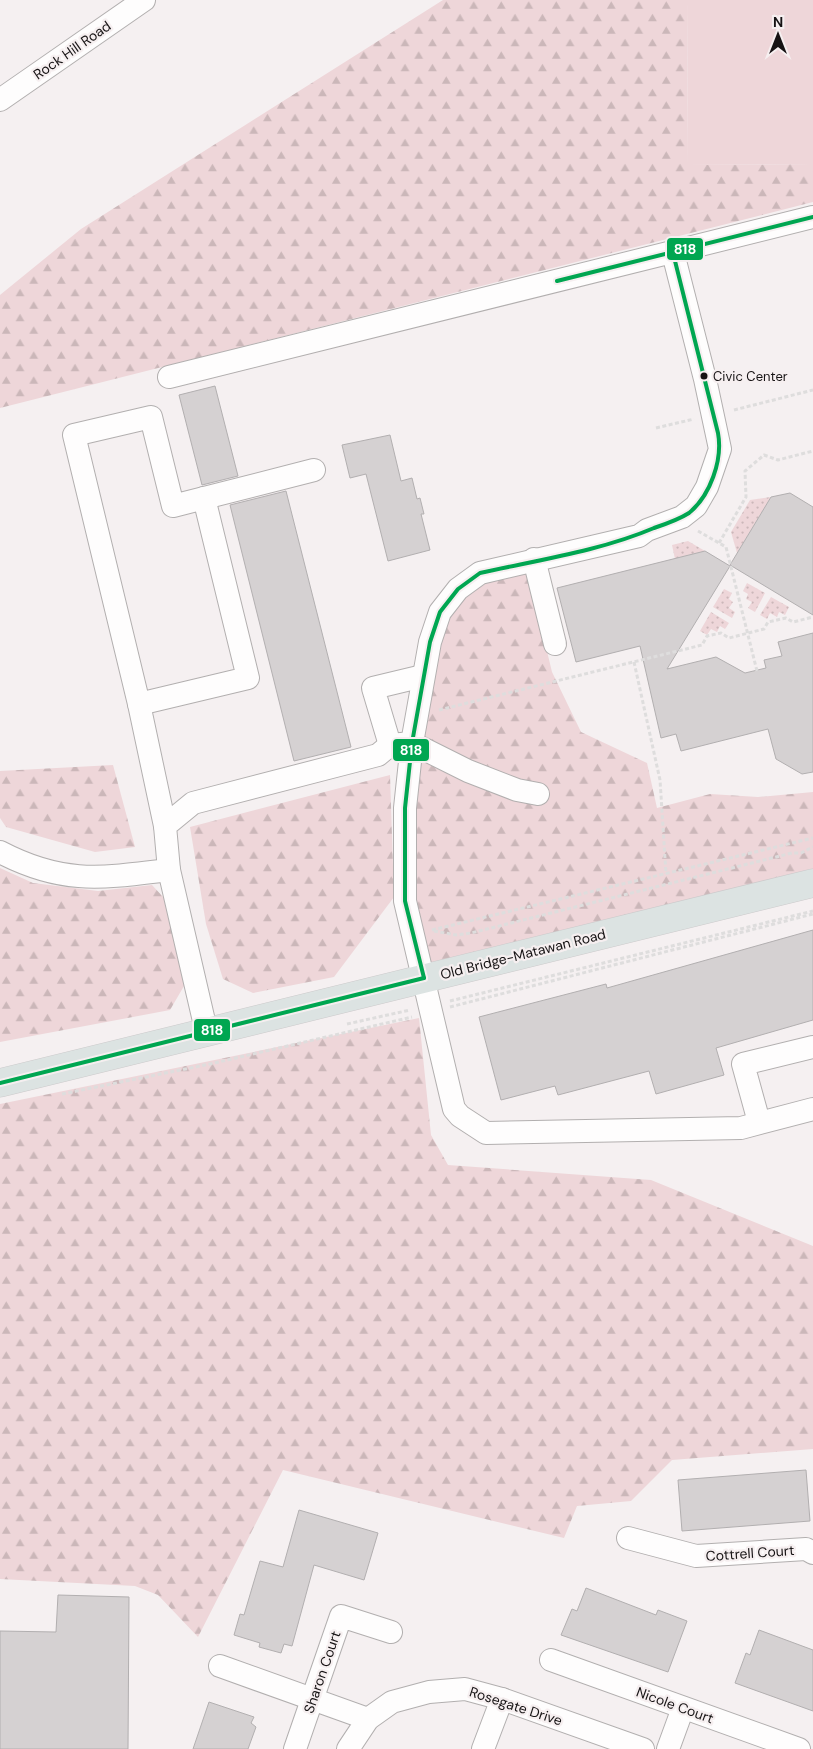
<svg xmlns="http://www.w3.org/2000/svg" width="813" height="1749" viewBox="0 0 813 1749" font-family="'DM Sans',sans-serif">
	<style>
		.forest { fill: url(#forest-firs) }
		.garden { fill: url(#garden-dots) }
		.pitch { fill: #eed6d9 }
		.building { fill: #d5d1d2; stroke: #b2afb0 }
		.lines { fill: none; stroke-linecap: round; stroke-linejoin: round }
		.minor-casing { stroke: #b2afaf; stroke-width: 24 }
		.major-casing { stroke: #cccacb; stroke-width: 29 }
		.path { stroke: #dedddd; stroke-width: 3; stroke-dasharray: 4 2.5; stroke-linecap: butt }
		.minor { stroke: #fefdfd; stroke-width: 22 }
		.major { stroke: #dce3e2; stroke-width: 28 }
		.bus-1-casing { stroke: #f6eff0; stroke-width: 8 }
		.bus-1 { stroke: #00a651; stroke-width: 4 }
		.bus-dot { fill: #161314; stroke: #f6eff0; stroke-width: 2 }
		.labels { text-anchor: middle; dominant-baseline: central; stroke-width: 4.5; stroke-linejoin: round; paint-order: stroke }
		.bus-label { font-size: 13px; fill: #161314; stroke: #f6eff0; text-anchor: start }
		.street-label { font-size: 14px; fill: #161314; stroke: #f6eff0 }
		.line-badge { stroke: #f6eff0; stroke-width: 2 }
		.badge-label { font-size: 14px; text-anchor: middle; font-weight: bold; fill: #fff }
	</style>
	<defs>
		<pattern id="forest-firs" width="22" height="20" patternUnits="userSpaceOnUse" patternTransform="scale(1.25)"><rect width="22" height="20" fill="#eed6d9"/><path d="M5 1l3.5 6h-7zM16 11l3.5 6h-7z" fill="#cbb7b9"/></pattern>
		<pattern id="garden-dots" width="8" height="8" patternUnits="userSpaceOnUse" patternTransform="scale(1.25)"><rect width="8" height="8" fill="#eed6d9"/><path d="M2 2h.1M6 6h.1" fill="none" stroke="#cbb7b9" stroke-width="1.8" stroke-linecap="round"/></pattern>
	</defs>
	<rect width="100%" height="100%" fill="#f5f0f1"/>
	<g class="forest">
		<path d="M443,0H687L688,165L813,164V202L0,408V295L81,229Z"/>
		<path d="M522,562L534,597L552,672L581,732L647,763L657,808L710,794L758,797L813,792V883L424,978L413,935L417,715L458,589Z"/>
		<path d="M113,765L135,847L95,852L6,827L0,818V771Z"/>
		<path d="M390,775L394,897L334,977L253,993L223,979L206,924L190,827Z"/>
		<path d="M0,868L33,883L98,891L152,885L177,912L191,974L170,1010L0,1042Z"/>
		<path d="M419,1018L431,1135L448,1165L651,1180L813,1246V1449L672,1460L631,1501L577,1506L564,1538L283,1470L198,1637L158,1595L135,1586L0,1579V1104Z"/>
	</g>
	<g class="garden">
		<path d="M771,497L737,553L731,532L750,500Z"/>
		<path d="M688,541L705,551L675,559L672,545Z"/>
		<path d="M747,583L765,593L755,612L748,608L752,602L746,599L748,594L743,591Z"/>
		<path d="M724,589L732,593L729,599L733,602L729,608L735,612L732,618L713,607Z"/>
		<path d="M771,597L789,607L785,615L779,612L777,617L770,613L767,619L760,615Z"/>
		<path d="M711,612L729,623L725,629L720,626L717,632L711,629L707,635L700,631Z"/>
	</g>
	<path class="pitch" d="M687,0H813V164L688,165Z"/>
	<g class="building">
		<path d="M215,386L238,476L202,485L179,395Z"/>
		<path d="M390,435L401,481L412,478L417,499L420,498L424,514H421L430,550L388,561L366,474L350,478L342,445Z"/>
		<path d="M286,491L351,747L294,761L230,505Z"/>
		<path d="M790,493L813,507V615L730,565L771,497Z"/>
		<path d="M705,551L730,566L667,669L716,657L745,673L766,668L764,660L782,656L778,642L813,633V772L802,774L776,759L768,729L681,751L676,734L661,738L640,646L576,662L557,588Z"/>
		<path d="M813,930V1020L716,1048L724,1075L656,1094L649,1071L558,1095L555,1086L501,1100L479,1017L606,984L607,988Z"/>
		<path d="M806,1470L810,1521L682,1531L678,1480Z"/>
		<path d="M299,1510L378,1533L364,1580L314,1565L292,1646L284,1644L281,1653L259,1647L260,1643L234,1635L240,1614L244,1615L260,1561L283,1567Z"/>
		<path d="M586,1588L656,1615L658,1610L687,1621L668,1672L561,1635L572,1609L577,1611Z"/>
		<path d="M58,1595L129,1597L128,1749H0V1631L56,1632Z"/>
		<path d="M759,1630L813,1650V1711L735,1683L746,1653L750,1655Z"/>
		<path d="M209,1702L254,1717L251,1723L256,1727L248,1749H193Z"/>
	</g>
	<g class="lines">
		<g class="minor-casing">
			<g id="minor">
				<path d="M0,100L144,0"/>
				<path d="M673,253L705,379L720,449L707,487L696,506L682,517L647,530L639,536L480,573L458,589L440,612L430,642L412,743L405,808V901L454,1109L460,1116L486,1133L741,1128L813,1109"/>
				<path d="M169,377L813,217"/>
				<path d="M534,559L555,644"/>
				<path d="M139,704L248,678L204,498"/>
				<path d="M390,745L373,688L423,676"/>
				<path d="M165,826L139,704L74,435L151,417L173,506L314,470"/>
				<path d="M0,852C63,885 102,878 169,870"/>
				<path d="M207,1034L169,870L165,826L193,803L378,755L390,745L412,743L468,771L517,790L538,794"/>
				<path d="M759,1122L743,1064L813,1047"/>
				<path d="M628,1538L696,1556L806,1549L813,1553"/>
				<path d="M551,1660L799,1749"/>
				<path d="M220,1666L368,1719"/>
				<path d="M295,1749L341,1616L391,1632"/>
				<path d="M348,1749L368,1719L392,1702L429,1692L465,1689L502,1699L643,1749"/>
				<path d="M483,1749L502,1699"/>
				<path d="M668,1749L683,1708"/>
			</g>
		</g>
		<g class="major-casing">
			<path id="major" d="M0,1083L813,883"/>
		</g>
		<g class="path">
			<path d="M734,410L813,390"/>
			<path d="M656,428L694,419"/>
			<path d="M698,531L726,547L757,671"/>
			<path d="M719,543L746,497L745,471L764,455L778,460L813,451"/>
			<path d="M634,662L660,780L666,874"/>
			<path d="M439,710L702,645L707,636L721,633L729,638L764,629L768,622L786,618L793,622L813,617"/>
			<path d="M432,930L813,838"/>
			<path d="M434,931L456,935L471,933L792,853H801L813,847"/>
			<path d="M450,1001L813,911"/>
			<path d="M450,1007L813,914"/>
			<path d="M347,1024L410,1010"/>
			<path d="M62,1094L210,1064L412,1017"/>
		</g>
		<use href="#minor" class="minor"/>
		<use href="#major" class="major"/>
		<g class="bus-1-casing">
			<g id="bus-1">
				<path d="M557,281L813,217"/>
				<path d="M424,978L405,901V808L412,743L430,642L440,612L458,589L480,573C538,560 600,551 654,528C666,524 678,520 689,513C710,496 723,460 718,433L673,253"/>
				<path d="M0,1083L424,978"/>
			</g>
		</g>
		<use href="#bus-1" class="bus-1"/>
	</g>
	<circle class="bus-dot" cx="704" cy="376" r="4.5"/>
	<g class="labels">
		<g class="bus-label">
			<text x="713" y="376">Civic Center</text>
		</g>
		<g class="street-label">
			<text transform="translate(72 50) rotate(-35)">Rock Hill Road</text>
			<text transform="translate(523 954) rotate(-14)">Old Bridge-Matawan Road</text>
			<text transform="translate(750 1553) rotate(-4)">Cottrell Court</text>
			<text transform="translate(322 1672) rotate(-71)">Sharon Court</text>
			<text transform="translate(675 1705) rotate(20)">Nicole Court</text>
			<text transform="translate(516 1706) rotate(18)">Rosegate Drive</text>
		</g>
	</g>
	<g class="line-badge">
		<rect x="666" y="237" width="38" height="24" rx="5" fill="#00a651"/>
		<rect x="392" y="738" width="38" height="24" rx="5" fill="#00a651"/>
		<rect x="193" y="1018" width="38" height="24" rx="5" fill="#00a651"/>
	</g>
	<g class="badge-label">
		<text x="685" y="254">818</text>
		<text x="411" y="755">818</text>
		<text x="212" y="1035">818</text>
	</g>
	<g transform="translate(778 35)" stroke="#f6eff0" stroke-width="4" paint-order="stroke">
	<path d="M0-4L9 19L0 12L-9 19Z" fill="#161314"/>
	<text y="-8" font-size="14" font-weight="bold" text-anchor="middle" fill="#161314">N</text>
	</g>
</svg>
